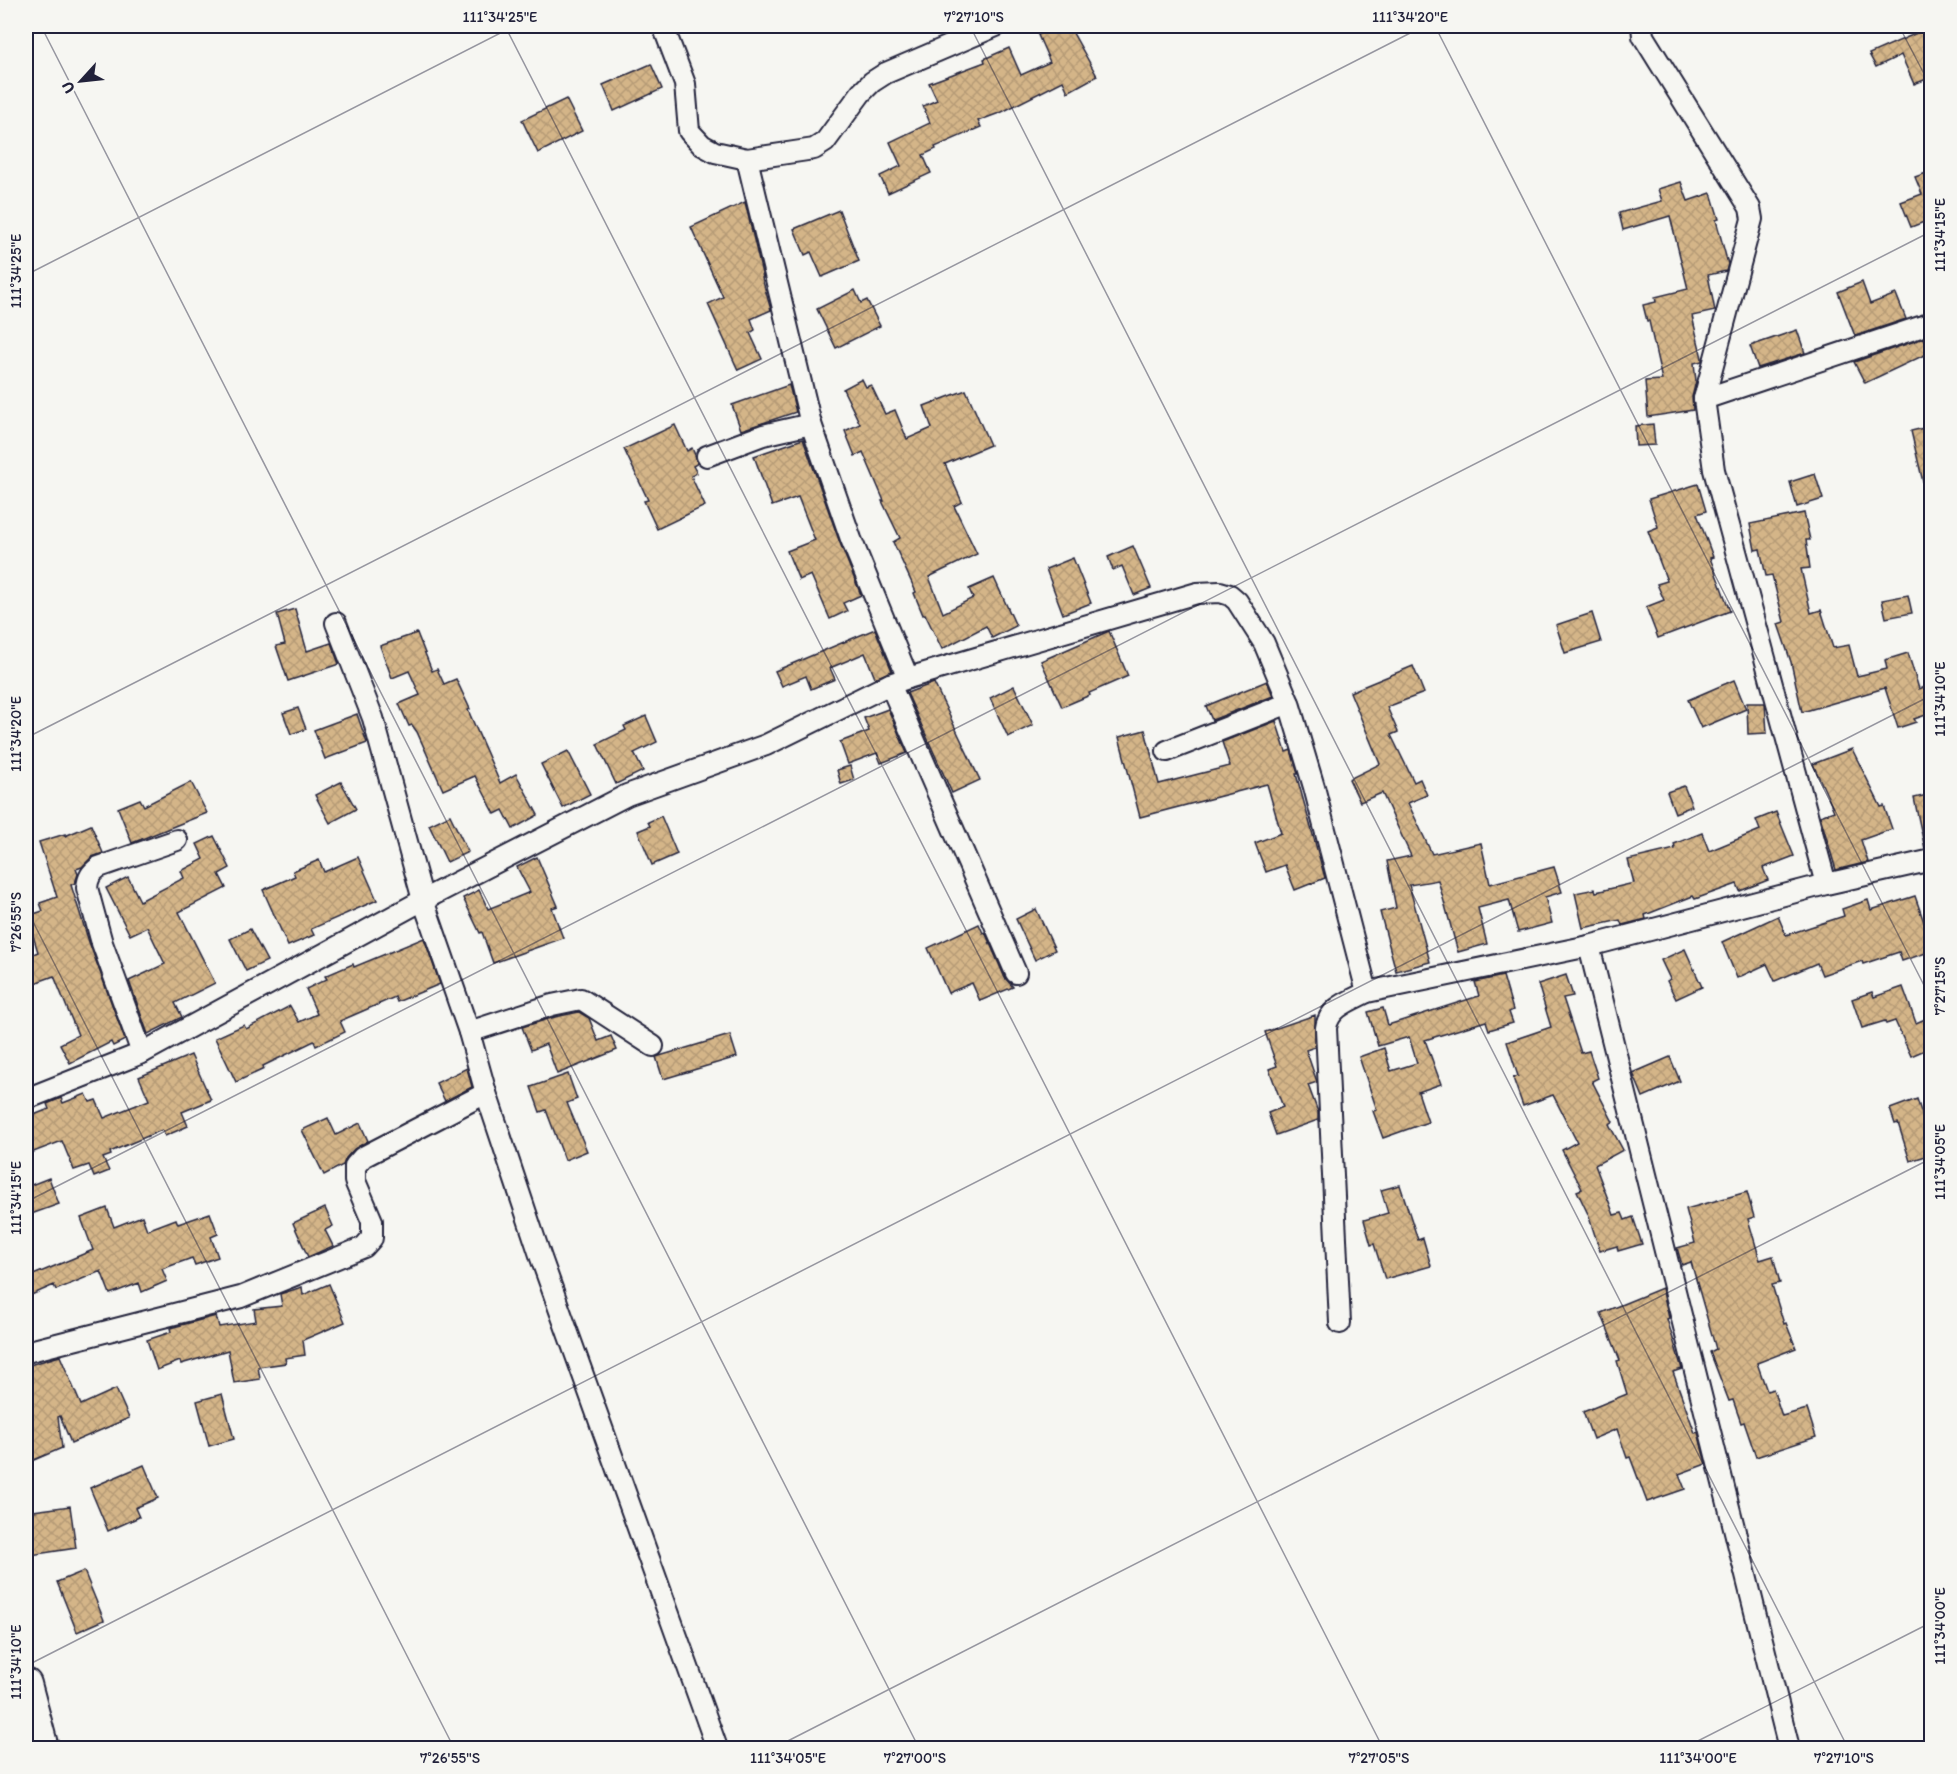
<svg xmlns="http://www.w3.org/2000/svg" width="1957" height="1774" viewBox="0 0 1957 1774" font-family="Itim,sans-serif">
	<style>
		.building { fill: url(#building-cross-hatch); stroke: #22223b; stroke-width: 1.5 }
		.lines { fill: none; stroke-linecap: round; stroke-linejoin: round }
		.minor-casing { stroke: #22223b; stroke-width: 24 }
		.highway-casing { stroke: #22223b; stroke-width: 34 }
		.minor { stroke: #f6f6f2; stroke-width: 20 }
		.highway { stroke: #f6f6f2; stroke-width: 30 }
		.ticks { fill: none; stroke: #22223b; stroke-width: 1.5; stroke-opacity: 0.45 }
		.neatline { fill: none; stroke: #22223b; stroke-width: 2 }
		.ticks-label { font-size: 15px; text-anchor: middle; fill: #22223b }
	</style>
	<defs>
		<pattern id="building-cross-hatch" width="8" height="8" patternUnits="userSpaceOnUse" patternTransform="scale(1.5)"><rect width="8" height="8" fill="#d4b588"/><path d="M0 0l8 8M0 8l8-8" fill="none" stroke="#b69b76"/></pattern>
	</defs>
	<rect width="100%" height="100%" fill="#f6f6f2"/>
	<filter id="ink" filterUnits="userSpaceOnUse"><feTurbulence type="fractalNoise" baseFrequency=".0167" numOctaves="2"/><feDisplacementMap in="SourceGraphic" scale="12" xChannelSelector="R" yChannelSelector="G"/><feConvolveMatrix kernelMatrix="1 2 1 2 8 2 1 2 1" color-interpolation-filters="sRGB"/></filter>
	<g filter="url(#ink)">
		<g class="building">
			<path d="M1056,26H1069L1097,76L1068,92L1063,81L1002,112L978,121L981,127L935,147L936,149L923,155L931,173L888,193L880,176L901,166L890,142L930,123L923,106L937,100L929,83L985,62L984,59L1009,48L1021,75L1050,62L1038,35Z"/>
			<path d="M1926,29L1932,41L1929,43L1932,49V77L1914,84L1901,55L1876,67L1869,54Z"/>
			<path d="M651,64L662,89L614,111L603,85Z"/>
			<path d="M566,99L582,131L538,153L522,120Z"/>
			<path d="M1932,171V219L1911,227L1901,202L1922,194L1915,177Z"/>
			<path d="M1681,182L1688,201L1711,193L1719,219L1716,220L1728,264L1726,271L1708,275L1715,311L1692,316L1702,358V361L1694,363L1696,381L1692,397L1693,410L1648,417L1645,381L1662,380L1649,321H1647L1643,305L1656,302L1655,297L1688,289L1670,216L1623,230L1619,213L1662,201L1658,189Z"/>
			<path d="M745,202L763,278H762L771,310L751,319L755,330L750,333L762,359L738,370L708,304L723,297L691,227Z"/>
			<path d="M839,210L859,261L822,277L811,252L805,255L794,229Z"/>
			<path d="M1862,282L1870,304L1896,294L1906,319L1855,336L1838,292Z"/>
			<path d="M855,290L861,303L867,300L880,326L836,348L817,309Z"/>
			<path d="M1797,330L1805,353L1758,368L1750,346Z"/>
			<path d="M1924,338L1931,352L1865,383L1854,362Z"/>
			<path d="M862,379L866,387L871,385L885,414L895,410L907,439L932,428L924,406L966,390L990,445L945,464L962,502L954,506L977,554L929,577L943,613L973,598L969,589L994,578L1016,626L992,638L986,626L942,649L925,614L923,615L914,593L916,592L893,542L900,538L882,501H884L863,452L855,456L845,431L860,424L843,389Z"/>
			<path d="M789,385L796,412L741,430L732,405Z"/>
			<path d="M1653,424L1655,445L1636,446L1635,426Z"/>
			<path d="M675,425L687,451L692,448L695,455L698,463L693,466L697,473L691,476L705,506L657,529L644,501L648,500L624,449Z"/>
			<path d="M1928,427L1932,440V495H1926L1911,431Z"/>
			<path d="M803,439L840,543L861,595L843,603L847,611L830,619L811,575L799,580L787,551L815,540L798,497L772,506L754,456Z"/>
			<path d="M1815,474L1823,499L1797,507L1790,482Z"/>
			<path d="M1698,484L1706,511L1697,514L1713,557L1710,558L1730,611L1658,638L1646,607L1664,600L1657,584L1667,581L1648,531L1658,527L1649,499Z"/>
			<path d="M1804,513L1810,540H1806L1810,568L1801,569L1811,613L1821,610L1833,648L1849,645L1857,676L1887,669L1885,660L1908,653L1919,689L1927,686L1932,699V713L1914,719L1916,722L1898,728L1885,688L1802,712L1791,662L1778,624L1784,622L1772,575L1766,576L1760,549L1755,550L1750,524Z"/>
			<path d="M1133,546L1151,588L1134,595L1122,566L1113,570L1108,557Z"/>
			<path d="M1073,558L1091,603L1063,614L1046,569Z"/>
			<path d="M1908,595L1912,613L1886,618L1882,600Z"/>
			<path d="M295,609L307,651L331,643L339,664L288,681L276,646L285,644L277,614Z"/>
			<path d="M1592,613L1601,642L1565,653L1556,625Z"/>
			<path d="M875,629L892,671L875,678L865,653L830,668L835,679L811,689L806,676L782,686L775,671Z"/>
			<path d="M1109,631L1128,676L1089,693L1090,695L1062,707L1041,661Z"/>
			<path d="M417,633L432,671L437,669L444,684L456,679L470,709L468,710L500,783L516,774L538,815L513,829L503,810L495,814L475,776L443,790L417,732L412,725L409,726L399,704L420,695L409,671L392,678L380,646Z"/>
			<path d="M1413,666L1424,693L1387,707L1398,732L1391,735L1414,782L1420,779L1427,795L1408,803L1432,854L1481,843L1490,884L1554,867L1562,892L1545,897L1552,923L1518,932L1509,900L1478,908L1487,944L1458,952L1438,880L1409,885L1430,962L1396,971L1380,912L1396,908L1387,861L1411,856L1382,793L1360,802L1349,779L1380,764L1350,692Z"/>
			<path d="M1734,680L1746,709L1701,728L1688,700Z"/>
			<path d="M1267,681L1273,696L1212,720L1206,706Z"/>
			<path d="M934,683L980,780L952,793L907,693Z"/>
			<path d="M1014,686L1033,725L1008,737L990,698Z"/>
			<path d="M1747,703H1765L1767,733L1748,734Z"/>
			<path d="M298,708L306,729L291,734L283,713Z"/>
			<path d="M888,709L907,753L881,763L877,753L848,764L840,742L869,731L864,718Z"/>
			<path d="M357,714L367,743L325,759L314,730Z"/>
			<path d="M646,716L657,742L634,753L643,771L616,784L597,744L626,730L624,726Z"/>
			<path d="M1276,721L1286,752L1291,750L1298,774H1296L1325,878L1295,890L1285,865L1266,872L1255,843L1281,833L1267,784L1140,817L1119,737L1145,730L1159,784L1230,766L1222,742Z"/>
			<path d="M1852,749L1881,807L1884,806L1892,829L1861,840L1868,862L1836,870L1820,816L1834,811L1813,764Z"/>
			<path d="M568,751L590,794L563,808L541,764Z"/>
			<path d="M850,766L854,780L841,784L837,770Z"/>
			<path d="M191,782L207,813L132,843L118,808L140,799L144,806Z"/>
			<path d="M341,782L356,809L330,823L315,795Z"/>
			<path d="M1684,786L1692,806L1675,813L1667,792Z"/>
			<path d="M1932,794V848L1925,849L1914,798Z"/>
			<path d="M1776,812L1794,856L1763,868L1768,880L1740,891L1737,884L1695,899L1693,896L1645,915L1646,919L1622,925L1620,920L1583,928L1575,893L1595,889L1596,892L1634,883L1628,860L1675,849L1674,844L1702,833L1709,851L1760,830L1756,820Z"/>
			<path d="M450,815L468,852L447,862L429,825Z"/>
			<path d="M661,816L677,854L652,865L638,831L650,826L648,822Z"/>
			<path d="M91,825L103,853L92,857L82,867L76,869L78,874L75,883L71,885L89,942L125,1040L113,1046L111,1042L70,1063L60,1044L78,1035L54,976L32,984L26,968V957L38,952L27,916L43,911L40,903L57,897L39,842L65,834V836Z"/>
			<path d="M214,836L230,868L219,874L226,888L179,912L215,983L175,1003L182,1017L148,1034L129,981L165,964L147,927L130,935L106,888L128,877L140,901L184,878L181,871L204,859L197,844Z"/>
			<path d="M358,857L377,900L311,929L314,935L288,946L263,890L295,876L293,871L319,860L324,872Z"/>
			<path d="M537,857L558,906L552,908L563,938L493,963L482,932L480,933L463,898L479,890L488,909L530,892L517,867Z"/>
			<path d="M1915,896L1925,925L1932,923V951L1902,961L1899,952L1863,964L1862,961L1822,975L1817,963L1775,981L1767,964L1737,978L1722,942L1778,916L1786,935L1844,916L1842,909L1868,900L1871,910Z"/>
			<path d="M1036,909L1055,950L1035,960L1016,919Z"/>
			<path d="M979,924L983,933L985,932L1005,978L1013,987L980,1001L972,983L948,993L928,948Z"/>
			<path d="M250,929L267,961L246,971L230,939Z"/>
			<path d="M424,938L440,984L397,1002L395,997L340,1021L345,1032L316,1046L314,1041L263,1066L264,1069L236,1082L215,1038L244,1025L246,1029L290,1006L299,1022L317,1014L306,989L327,979L325,976L353,964L354,967Z"/>
			<path d="M1685,949L1702,987L1676,999L1667,981L1670,979L1661,960Z"/>
			<path d="M1566,975L1573,996L1563,998L1581,1053L1589,1051L1598,1078L1592,1081L1613,1122L1609,1124L1623,1150L1595,1165L1614,1215L1622,1213L1625,1220L1633,1217L1642,1244L1618,1251L1617,1246L1600,1251L1588,1214L1577,1191L1582,1189L1562,1150L1577,1142L1553,1095L1523,1106L1513,1078L1518,1076L1507,1042L1551,1027L1538,984Z"/>
			<path d="M1503,976L1513,1010L1509,1012L1513,1023L1489,1030L1486,1021L1425,1040L1441,1084L1418,1092L1428,1122L1383,1138L1373,1111L1377,1110L1359,1057L1384,1048L1391,1071L1417,1063L1409,1037L1378,1046L1368,1012L1383,1008L1388,1025L1479,996L1475,982Z"/>
			<path d="M1903,987L1916,1023L1932,1016V1047L1911,1056L1895,1021L1886,1024L1885,1021L1862,1028L1852,999L1872,992L1874,997Z"/>
			<path d="M579,1012L589,1018L598,1041L611,1036L617,1050L557,1074L546,1044L531,1050L522,1027L555,1017Z"/>
			<path d="M1315,1015V1047L1306,1050L1316,1079L1317,1082L1308,1085L1318,1112V1120L1276,1135L1268,1113L1283,1107L1269,1069L1277,1066L1265,1032Z"/>
			<path d="M730,1035L737,1057L663,1079L656,1057Z"/>
			<path d="M191,1055L211,1100L182,1112L188,1126L165,1136L162,1130L110,1152L111,1155L103,1158L109,1171L94,1177L89,1165L74,1170L62,1141L26,1155V1118L49,1109L47,1104L61,1098L63,1103L86,1094L90,1102L96,1100L104,1118L149,1100L139,1077Z"/>
			<path d="M1670,1057L1680,1081L1643,1097L1633,1073Z"/>
			<path d="M467,1068L472,1087L445,1101L436,1083Z"/>
			<path d="M568,1074L577,1099L567,1103L587,1151L565,1160L546,1110L540,1112L531,1087Z"/>
			<path d="M1917,1099L1924,1121L1932,1118V1154L1910,1161L1898,1123L1895,1124L1890,1109Z"/>
			<path d="M328,1118L336,1135L360,1123L368,1141L354,1149L346,1158L343,1165L324,1175L302,1130Z"/>
			<path d="M49,1178L59,1204L26,1216V1187Z"/>
			<path d="M1400,1185L1418,1240L1423,1238L1431,1266L1385,1279L1374,1244L1371,1245L1364,1220L1388,1213L1381,1190Z"/>
			<path d="M1747,1192L1754,1217L1748,1219L1760,1260L1773,1256L1780,1283L1772,1285L1784,1324L1786,1323L1796,1348L1757,1363L1767,1391L1773,1389L1782,1416L1807,1409L1816,1437L1756,1457L1744,1422L1741,1423L1733,1400L1729,1401L1710,1352L1716,1349L1691,1262L1682,1265L1677,1248L1695,1243L1686,1209Z"/>
			<path d="M107,1208L114,1227L142,1216L147,1230L176,1219L178,1224L210,1213L218,1234L211,1237L218,1257L195,1265L192,1258L162,1269L167,1281L142,1292L139,1283L110,1294L101,1271L56,1290L54,1285L29,1296L26,1288V1278L93,1250L81,1218Z"/>
			<path d="M325,1208L333,1226L325,1230L333,1246L308,1257L293,1223Z"/>
			<path d="M329,1284L345,1322L303,1340L305,1355L285,1358L286,1363L258,1367L260,1379L234,1383L228,1350L181,1364L180,1361L157,1370L147,1340L171,1332L170,1328L216,1316L219,1327L256,1321L254,1309L282,1306L280,1294L302,1287L303,1295Z"/>
			<path d="M1662,1288L1669,1318L1667,1319L1682,1369L1673,1372L1695,1433L1698,1432L1706,1464L1679,1474L1685,1489L1647,1502L1630,1457L1627,1458L1617,1429L1593,1439L1583,1412L1627,1394L1617,1361L1620,1360L1601,1313Z"/>
			<path d="M60,1356L81,1405L116,1389L129,1418L71,1443L60,1416L58,1417L62,1448L34,1460L26,1440V1366Z"/>
			<path d="M222,1394L234,1439L209,1446L197,1401Z"/>
			<path d="M144,1465L158,1498L135,1508L139,1517L108,1531L90,1488Z"/>
			<path d="M70,1506L76,1548L31,1555L26,1512Z"/>
			<path d="M84,1571L104,1620L77,1632L57,1582Z"/>
		</g>
		<g class="lines">
			<g class="minor-casing">
				<g id="minor">
					<path d="M663,26L685,84L689,131L702,145L715,152L747,159L814,149L825,142L861,93L872,82L886,73L996,26"/>
					<path d="M1642,26L1643,36L1750,208L1752,219L1704,399L1714,470L1826,884"/>
					<path d="M747,159L811,424L851,539L908,678"/>
					<path d="M1704,399L1932,323"/>
					<path d="M707,456L763,435L811,424"/>
					<path d="M336,623L373,718L423,900L469,1032L486,1093L541,1258L717,1748"/>
					<path d="M890,684L1016,973"/>
					<path d="M1167,751L1289,703"/>
					<path d="M1589,946L1789,1748"/>
					<path d="M469,1032L552,1005L581,999L653,1046"/>
					<path d="M142,1053L102,943L87,888C88,877 91,873 99,867L177,840"/>
					<path d="M26,1099L142,1053L423,900L627,795L766,745L890,684L908,678L1197,593L1220,592L1230,595L1237,601L1264,643L1289,703L1314,787L1367,992"/>
					<path d="M1340,1323L1326,1028C1329,1007 1350,1001 1367,992L1589,946L1826,884L1932,860"/>
					<path d="M26,1352L241,1297L364,1247L372,1238V1221L355,1181V1166L363,1157L486,1093"/>
				</g>
			</g>
			<g class="highway-casing">
				<path id="highway" d="M26,1684L43,1748"/>
			</g>
			<use href="#minor" class="minor"/>
			<use href="#highway" class="highway"/>
		</g>
	</g>
	<path class="ticks" d="M41,26L919,1748M505,26L1383,1748M970,26L1848,1748M1435,26L1932,1001M1899,26L1932,89M26,275L514,26M26,738L1424,26M26,908L454,1748M26,1202L1932,231M26,1666L1932,695M774,1748L1932,1158M1684,1748L1932,1622"/>
	<rect width="1957" height="1774" fill="none" stroke="#f6f6f2" stroke-width="66"/>
	<g transform="translate(81 81) rotate(243)" stroke="#f6f6f2" stroke-width="4.5" paint-order="stroke">
	<path d="M0-4.5L10 22L0 15L-10 22Z" fill="#22223b"/>
	<text y="-9" font-size="16" font-weight="bold" text-anchor="middle" fill="#22223b">U</text>
	</g>
	<rect x="33" y="33" width="1891" height="1708" class="neatline"/>
	<g class="ticks-label">
		<text x="500" y="22">111°34'25"E</text>
		<text x="974" y="22">7°27'10"S</text>
		<text x="1410" y="22">111°34'20"E</text>
		<text transform="translate(1940 235) rotate(-90)" y="5">111°34'15"E</text>
		<text transform="translate(16 271) rotate(-90)" y="5">111°34'25"E</text>
		<text transform="translate(1940 699) rotate(-90)" y="5">111°34'10"E</text>
		<text transform="translate(16 734) rotate(-90)" y="5">111°34'20"E</text>
		<text transform="translate(16 922) rotate(-90)" y="5">7°26'55"S</text>
		<text transform="translate(1940 986) rotate(-90)" y="5">7°27'15"S</text>
		<text transform="translate(1940 1162) rotate(-90)" y="5">111°34'05"E</text>
		<text transform="translate(16 1198) rotate(-90)" y="5">111°34'15"E</text>
		<text transform="translate(1940 1626) rotate(-90)" y="5">111°34'00"E</text>
		<text transform="translate(16 1662) rotate(-90)" y="5">111°34'10"E</text>
		<text x="450" y="1763">7°26'55"S</text>
		<text x="788" y="1763">111°34'05"E</text>
		<text x="915" y="1763">7°27'00"S</text>
		<text x="1379" y="1763">7°27'05"S</text>
		<text x="1698" y="1763">111°34'00"E</text>
		<text x="1844" y="1763">7°27'10"S</text>
	</g>
</svg>
